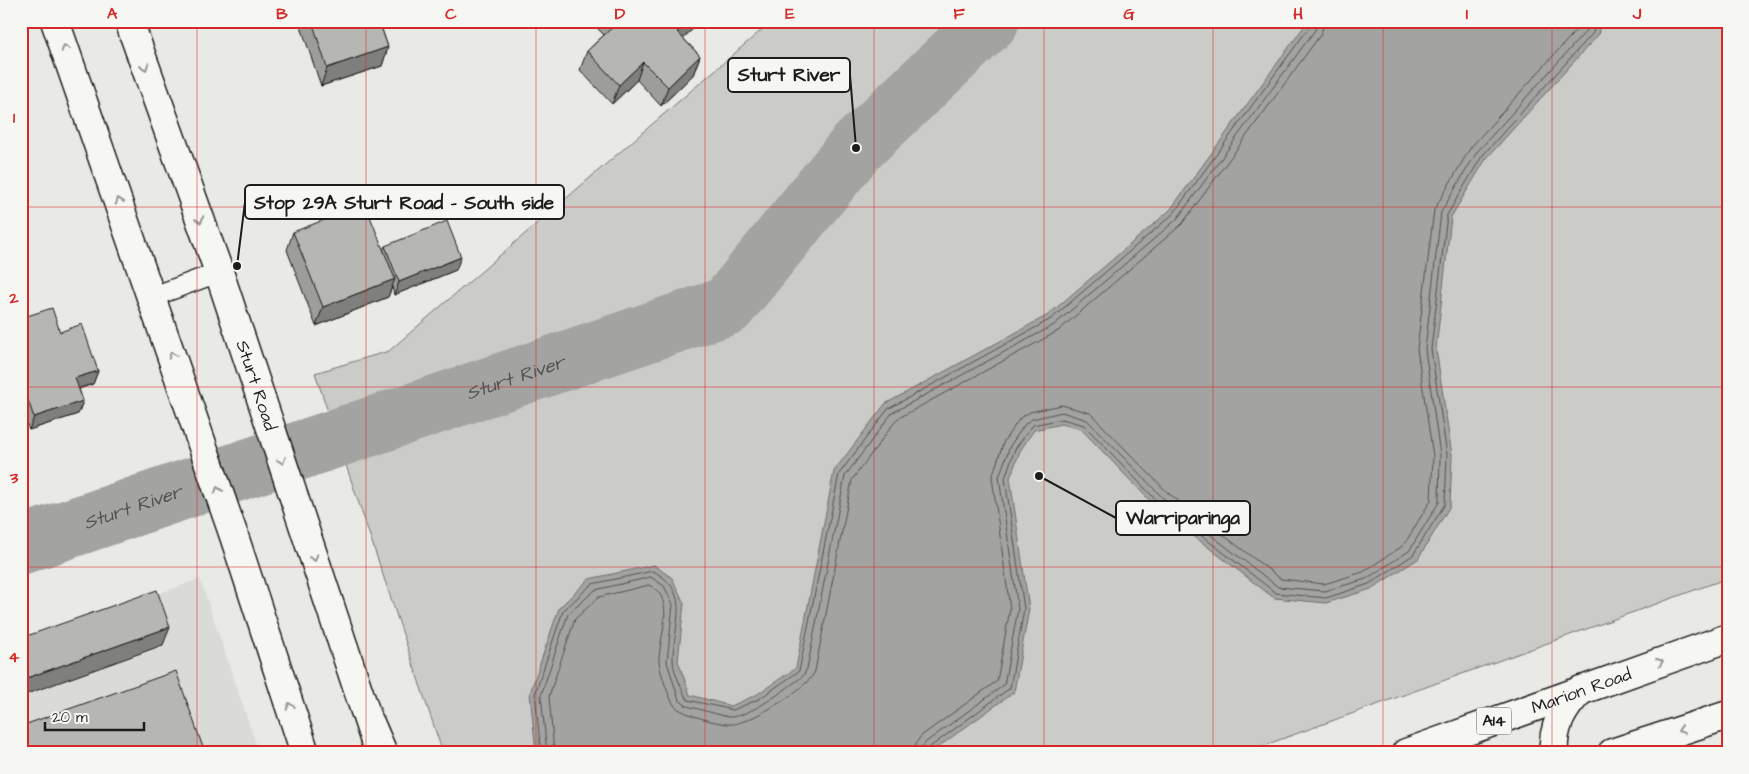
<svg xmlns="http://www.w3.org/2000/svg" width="1749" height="774" viewBox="0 0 1749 774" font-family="'Architects Daughter',sans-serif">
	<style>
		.built { fill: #dadad6 }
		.green { fill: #cbcbc7; stroke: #747472 }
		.water { fill: #a3a3a1; stroke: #6d6d6c }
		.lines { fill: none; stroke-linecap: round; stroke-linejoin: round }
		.shore { stroke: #525251; stroke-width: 1 }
		.river { stroke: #a3a3a1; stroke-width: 59 }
		.lane-casing { stroke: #1c1c1c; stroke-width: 22 }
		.secondary-casing { stroke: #1c1c1c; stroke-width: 31 }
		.primary-casing { stroke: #1c1c1c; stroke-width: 31 }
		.lane { stroke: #f6f6f2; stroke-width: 19 }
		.secondary { stroke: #f6f6f2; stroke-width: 28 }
		.primary { stroke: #f6f6f2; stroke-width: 28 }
		.wall { fill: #9d9d9a; stroke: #1c1c1c }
		.shaded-wall { fill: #7f7f7d; stroke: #1c1c1c }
		.building { fill: #b6b6b3; stroke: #1c1c1c }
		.oneway { stroke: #949492 }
		.grid { fill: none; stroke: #d62828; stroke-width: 1; stroke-opacity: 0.55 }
		.labels { text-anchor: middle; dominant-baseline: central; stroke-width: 4; stroke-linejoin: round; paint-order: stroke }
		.shield { fill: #f6f6f2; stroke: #5d5d5c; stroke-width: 1 }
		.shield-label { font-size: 16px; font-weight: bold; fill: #1c1c1c }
		.street-label { font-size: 18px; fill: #1c1c1c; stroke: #f6f6f2 }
		.water-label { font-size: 19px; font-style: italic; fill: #525251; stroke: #f6f6f2 }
		.leader { fill: none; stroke: #1c1c1c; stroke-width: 2 }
		.callout-dot { fill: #1c1c1c; stroke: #f6f6f2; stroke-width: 2 }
		.callout { fill: #f6f6f2; stroke: #1c1c1c; stroke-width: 2 }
		.callout-label { font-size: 19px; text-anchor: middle; font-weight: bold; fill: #1c1c1c }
		.neatline { fill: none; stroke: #d62828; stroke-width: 2 }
		.grid-label { font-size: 16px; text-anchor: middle; font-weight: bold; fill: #d62828 }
	</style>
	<rect width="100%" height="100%" fill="#e9e9e5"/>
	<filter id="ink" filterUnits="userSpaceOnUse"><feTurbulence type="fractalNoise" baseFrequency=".02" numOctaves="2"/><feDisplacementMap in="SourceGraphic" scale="10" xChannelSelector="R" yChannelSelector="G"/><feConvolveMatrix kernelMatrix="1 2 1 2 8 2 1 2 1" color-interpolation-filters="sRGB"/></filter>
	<g filter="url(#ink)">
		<path class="built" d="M200,579L259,753H21V643Z"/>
		<path class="green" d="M772,21H1728V578L1243,753H443L315,373L389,351Z"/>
		<path class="water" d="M1308,21H1601L1598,35L1486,159L1451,217L1436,349L1452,455L1450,506L1418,559L1371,589L1326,603L1274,598L1156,507L1081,429L1061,424L1034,430L1020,451L1010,478L1029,609L1014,692L930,753H536L530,693L559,608L589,579L654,565L672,578L684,603L678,661L690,695L731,706L756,695L796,668L834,471L885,404L1048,315L1170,210Z"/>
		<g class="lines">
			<g class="shore">
				<path d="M541,753L535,694L563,611L592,584L653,571C693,592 673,625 673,660C673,671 681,686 685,696L688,700L733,710L759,699L799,671L839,474L888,409L1051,319L1173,214L1310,26L1311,21"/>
				<path d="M547,753L541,695L568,614L595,590L651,577L664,586L673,604L667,662L679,700L687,706L728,717C749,718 787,688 803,676L807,669L845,476L892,413L1054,325L1177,219L1315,30L1318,21"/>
				<path d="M554,753L549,696L575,619L599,597L649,585C678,599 658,639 659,662C660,672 669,698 674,705C680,714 723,726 734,724C753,721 809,688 815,671L852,480L897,419L1058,331L1182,224L1321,34L1325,21"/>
				<path d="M914,753L916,743L921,736L997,681L1010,609L992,477L1004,441L1020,418L1030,412L1062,405L1090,413L1168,493L1281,579L1324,584L1363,572L1404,545L1431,500L1433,456L1417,349L1434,210L1471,147L1580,26L1582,21"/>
				<path d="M922,753L923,746L926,742L1004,685L1018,609L999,477L1010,446L1025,424L1032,419L1062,412L1087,420L1163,498L1278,587L1325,591L1366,579L1409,551L1439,502L1440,455L1425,349L1441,212L1477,152L1587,30L1589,21"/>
				<path d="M928,753L930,747L1010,688L1024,609L1005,478L1015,449L1033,425L1062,419L1084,425L1159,503L1276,593L1326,598L1369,584L1413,555L1445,504L1447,455L1431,349L1447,215L1482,156L1593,33L1596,21"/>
			</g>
			<path class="river" id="s1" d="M21,545L727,306L856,148L990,21"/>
			<g class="lane-casing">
				<path id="lane" d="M152,297L219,272"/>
			</g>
			<g class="secondary-casing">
				<g id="secondary">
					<path d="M55,21L234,536L305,753"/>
					<path id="s2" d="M129,21L219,272L377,747"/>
				</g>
			</g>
			<g class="primary-casing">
				<g id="primary">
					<path d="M370,723L383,753"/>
					<path id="s3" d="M1406,753L1728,638"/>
					<path d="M1554,753C1552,727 1563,708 1581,690"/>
					<path d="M1612,753L1728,715"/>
				</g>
			</g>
			<use href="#lane" class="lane"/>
			<use href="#secondary" class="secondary"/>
			<use href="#primary" class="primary"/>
		</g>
		<g class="wall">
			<path d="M299,21H379L388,47L382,66L321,86Z"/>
			<path d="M590,21H701L683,38L700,56L693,75L661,106L637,80L612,104L580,70L587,51L604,35Z"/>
			<path d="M293,232L383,250L385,246L456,270L394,295L392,287L388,297L316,326L287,250Z"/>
			<path d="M21,318L60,332L98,371L93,384L79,389L83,401L78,414L29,430L21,408Z"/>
		</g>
		<g class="shaded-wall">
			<path d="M689,21H701L671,50L677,32Z"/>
			<path d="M388,47L382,66L321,86L327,68Z"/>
			<path d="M700,56L693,75L661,106L668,87Z"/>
			<path d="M643,62L637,80L612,104L619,85Z"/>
			<path d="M25,81L21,92V82Z"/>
			<path d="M27,188L23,201H21V190Z"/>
			<path d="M461,257L456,270L394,295L399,282Z"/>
			<path d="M395,279L388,297L316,326L323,307Z"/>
			<path d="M98,371L93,384L70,391L75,378Z"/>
			<path d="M26,395L21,408V396Z"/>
			<path d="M83,401L78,414L29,430L34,417Z"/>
			<path d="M170,627L163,645L21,696V680Z"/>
		</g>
		<g class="building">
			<path d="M312,21H379L388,47L327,68Z"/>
			<path d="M615,21H689L677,32L700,56L668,87L643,62L619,85L587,51L617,23Z"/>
			<path d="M21,69L25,81L21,82Z"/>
			<path d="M21,169L27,188L21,190Z"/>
			<path d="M365,204L395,279L323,307L293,232Z"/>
			<path d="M447,221L461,257L399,282L385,246Z"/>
			<path d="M52,308L60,332L82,324L98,371L75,378L83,401L34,417L26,395L21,396V318Z"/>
			<path d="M157,590L170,627L21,680V638Z"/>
			<path d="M176,671L205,753H21V726Z"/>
		</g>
		<defs><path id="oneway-chevron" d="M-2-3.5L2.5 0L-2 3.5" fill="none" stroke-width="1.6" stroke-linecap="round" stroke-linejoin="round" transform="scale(1.25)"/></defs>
		<g class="oneway">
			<use href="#oneway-chevron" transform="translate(65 48) rotate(-109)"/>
			<use href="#oneway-chevron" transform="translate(145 67) rotate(70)"/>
			<use href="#oneway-chevron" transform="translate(119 201) rotate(-109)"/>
			<use href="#oneway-chevron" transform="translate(200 220) rotate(70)"/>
			<use href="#oneway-chevron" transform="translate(172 355) rotate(-109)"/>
			<use href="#oneway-chevron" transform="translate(282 461) rotate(72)"/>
			<use href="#oneway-chevron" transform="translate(218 490) rotate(-109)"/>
			<use href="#oneway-chevron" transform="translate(314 558) rotate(71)"/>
			<use href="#oneway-chevron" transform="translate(1660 662) rotate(-20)"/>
			<use href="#oneway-chevron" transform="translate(290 706) rotate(-108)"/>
			<use href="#oneway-chevron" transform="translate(1681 730) rotate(162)"/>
		</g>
	</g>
	<path class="grid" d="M197,21V753M366,21V753M536,21V753M705,21V753M874,21V753M1044,21V753M1213,21V753M1383,21V753M1552,21V753M21,207H1728M21,387H1728M21,567H1728"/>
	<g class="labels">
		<rect class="shield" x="1476.5" y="707.5" width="35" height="27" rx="4"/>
		<g class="shield-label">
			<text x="1494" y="721">A14</text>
		</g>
		<g class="street-label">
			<text stroke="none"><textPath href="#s2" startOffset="386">Sturt Road</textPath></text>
			<text stroke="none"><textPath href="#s3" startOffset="186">Marion Road</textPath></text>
		</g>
		<g class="water-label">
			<text stroke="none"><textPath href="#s1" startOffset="522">Sturt River</textPath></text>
			<text stroke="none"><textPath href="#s1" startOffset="118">Sturt River</textPath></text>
		</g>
	</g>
	<path class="leader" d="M856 148L850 75M237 266L245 202M1039 476L1116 518"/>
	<g class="callout-dot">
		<circle cx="856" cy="148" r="5"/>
		<circle cx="237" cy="266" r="5"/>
		<circle cx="1039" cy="476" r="5"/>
	</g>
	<g class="callout">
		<rect x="728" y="58" width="122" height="34" rx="5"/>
		<rect x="245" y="185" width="319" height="34" rx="5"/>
		<rect x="1116" y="501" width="134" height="34" rx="5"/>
	</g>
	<g class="callout-label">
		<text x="789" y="81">Sturt River</text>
		<text x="404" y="209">Stop 29A Sturt Road - South side</text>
		<text x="1183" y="524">Warriparinga</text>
	</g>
	<rect width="1749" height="774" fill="none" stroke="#f6f6f2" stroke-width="55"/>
	<path d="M45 722v8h99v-8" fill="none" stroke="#1c1c1c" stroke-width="2.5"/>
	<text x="52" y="722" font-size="15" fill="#1c1c1c" stroke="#f6f6f2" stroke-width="4" paint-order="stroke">20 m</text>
	<rect x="28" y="28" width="1694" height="718" class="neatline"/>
	<g class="grid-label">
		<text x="112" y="19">A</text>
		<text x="282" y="19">B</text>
		<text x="451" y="19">C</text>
		<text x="620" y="19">D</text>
		<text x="790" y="19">E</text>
		<text x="959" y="19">F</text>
		<text x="1129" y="19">G</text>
		<text x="1298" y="19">H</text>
		<text x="1467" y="19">I</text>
		<text x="1637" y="19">J</text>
		<text x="14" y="123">1</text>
		<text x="14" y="303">2</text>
		<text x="14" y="483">3</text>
		<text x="14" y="662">4</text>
	</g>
</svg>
